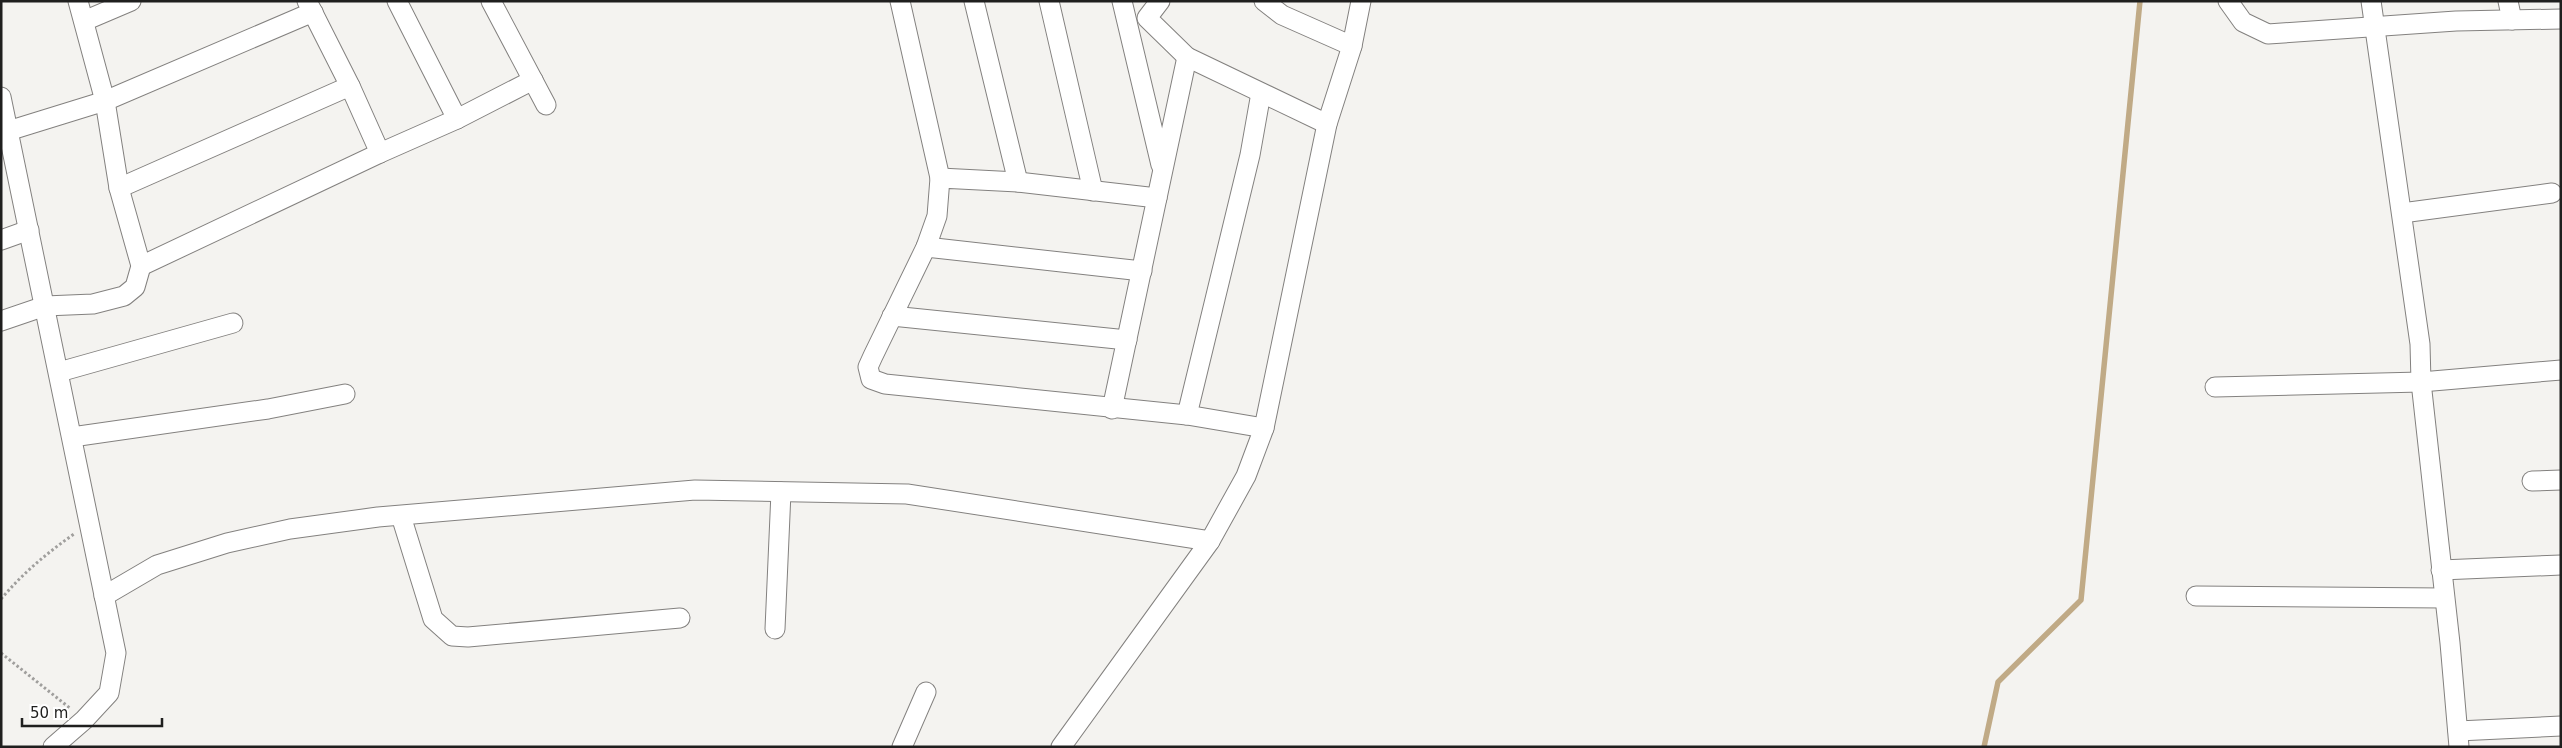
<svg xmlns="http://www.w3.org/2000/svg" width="2562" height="748" viewBox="0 0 2562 748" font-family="'DejaVu Sans',sans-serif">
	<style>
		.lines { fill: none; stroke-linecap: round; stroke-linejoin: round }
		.stream { stroke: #c0aa86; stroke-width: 5.5 }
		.minor-casing { stroke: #83817f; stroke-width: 21 }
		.path { stroke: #a09f9d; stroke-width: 3; stroke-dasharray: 2.5 2.5; stroke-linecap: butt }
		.minor { stroke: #fff; stroke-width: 19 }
	</style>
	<rect width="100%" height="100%" fill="#f4f3f0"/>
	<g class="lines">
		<path class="stream" d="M1984,747L1998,682L2081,600L2140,1"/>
		<g class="minor-casing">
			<g id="minor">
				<path d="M397,1L457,119"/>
				<path d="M491,1L546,105"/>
				<path d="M900,1L940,178"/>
				<path d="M974,1L1018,182"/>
				<path d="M1049,1L1093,191"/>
				<path d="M1122,1L1161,165"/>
				<path d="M1160,1L1147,18L1187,57L1327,124"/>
				<path d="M1264,1L1282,15L1352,46"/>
				<path d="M2228,1L2243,22L2268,34L2456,21L2561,19"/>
				<path d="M2371,1L2420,344L2421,382L2450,643L2459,747"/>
				<path d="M2508,1L2512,20"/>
				<path d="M84,21L131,1"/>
				<path d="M1,97L116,653L109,693L84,720L53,747"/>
				<path d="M8,131L105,101L313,12"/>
				<path d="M380,153L457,119L533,80"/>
				<path d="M119,188L350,86"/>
				<path d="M1157,198L1018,182L940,178L937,216L926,247L873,356L868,367L871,379L885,384L1187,415L1264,428L1327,124L1352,46L1361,1"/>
				<path d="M2402,213L2552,193"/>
				<path d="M1,240L29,230"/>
				<path d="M926,247L1142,271"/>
				<path d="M141,266L380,153L350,86L307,1"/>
				<path d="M892,316L1127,340"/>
				<path d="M1,321L45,306L93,304L124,296L135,287L141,266L119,188L105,101L78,1"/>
				<path d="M59,372L233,323"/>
				<path d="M2215,387L2421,382L2561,370"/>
				<path d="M1112,409L1187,57"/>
				<path d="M1187,415L1250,155L1261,93"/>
				<path d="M72,437L268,409L345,394"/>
				<path d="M2532,481L2561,480"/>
				<path d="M401,516L433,619L452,636L468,637L680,618"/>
				<path d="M2441,570L2561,565"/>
				<path d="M104,596L157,565L227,543L290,529L378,517L695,490L907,494L1210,541"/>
				<path d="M2196,596L2444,598"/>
				<path d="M775,629L781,492"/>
				<path d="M2458,731L2561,726"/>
				<path d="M902,747L926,692"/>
				<path d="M1061,747L1210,541L1246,476L1264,428"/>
			</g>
		</g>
		<g class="path">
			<path d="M1,599C23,573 47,553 74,534"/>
			<path d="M1,653L71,709"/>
		</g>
		<use href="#minor" class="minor"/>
	</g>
	<rect width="2562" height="748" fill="none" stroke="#1f1f1e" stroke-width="5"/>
	<path d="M22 718v8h140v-8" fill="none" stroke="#1f1f1e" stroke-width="2.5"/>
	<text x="30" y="718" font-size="15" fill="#1f1f1e" stroke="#ffffff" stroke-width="4" paint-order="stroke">50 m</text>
</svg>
